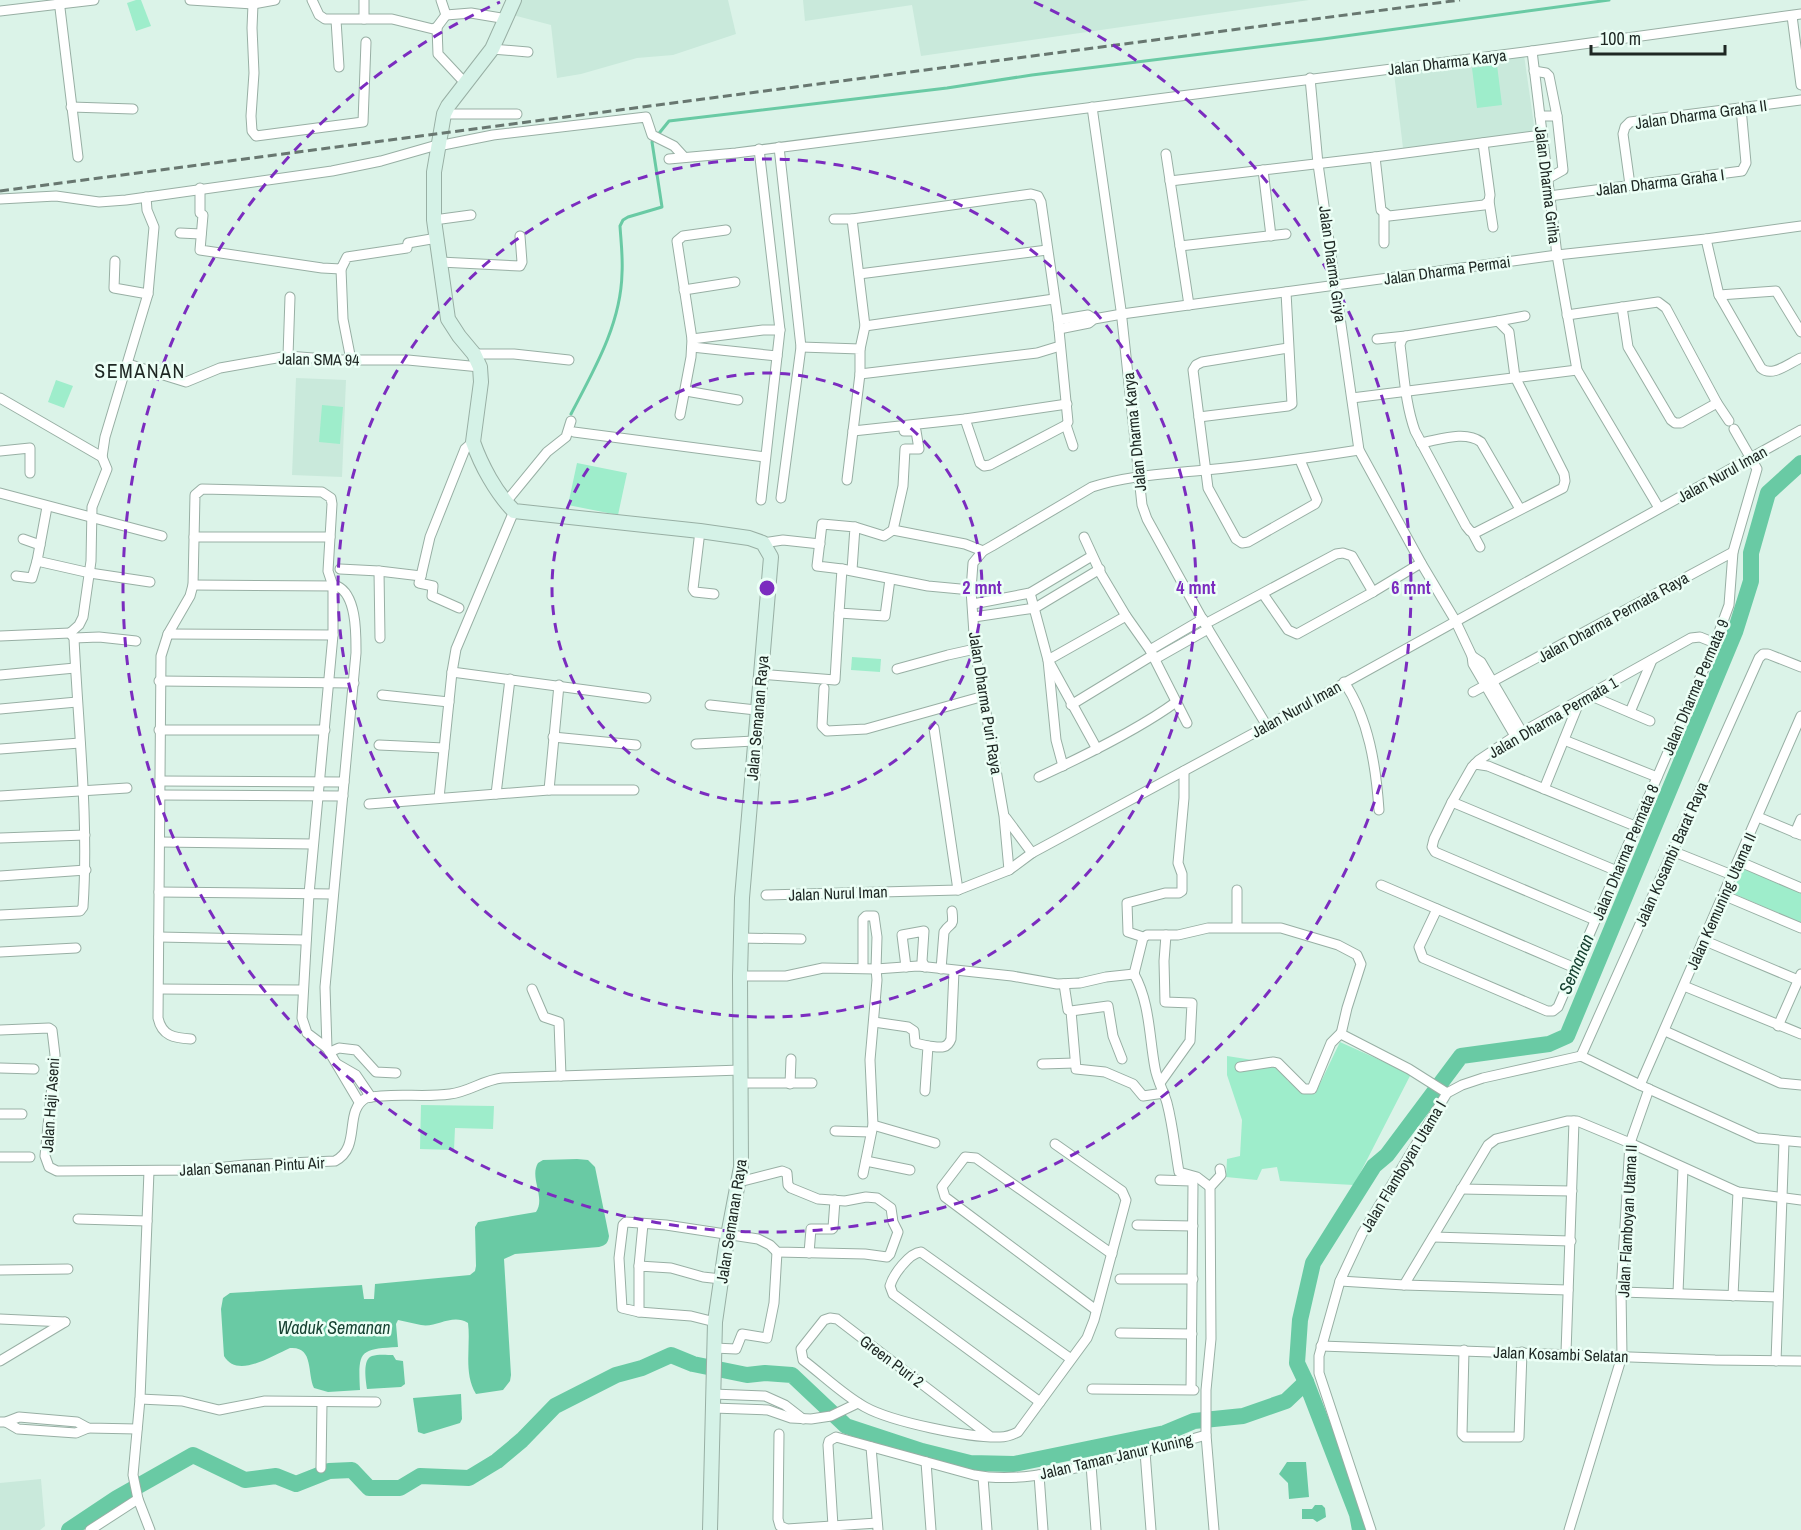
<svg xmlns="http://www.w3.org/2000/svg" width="1801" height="1530" viewBox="0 0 1801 1530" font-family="'Archivo Narrow',sans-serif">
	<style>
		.built { fill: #c9e9db }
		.green { fill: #9eedcb }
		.water { fill: #69caa4 }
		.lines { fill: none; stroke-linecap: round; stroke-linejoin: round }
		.stream { stroke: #69caa4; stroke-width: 3 }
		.river { stroke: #69caa4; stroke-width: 16 }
		.street-casing { stroke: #98afa4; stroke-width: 11 }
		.secondary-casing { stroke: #98afa4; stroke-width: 16 }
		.street { stroke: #fff; stroke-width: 9 }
		.secondary { stroke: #d5f2e7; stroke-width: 14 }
		.rail { stroke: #687770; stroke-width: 3; stroke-dasharray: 9 4.5; stroke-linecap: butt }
		.ring { fill: none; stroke: #7b2cbf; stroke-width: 3; stroke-dasharray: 10 8 }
		.labels { text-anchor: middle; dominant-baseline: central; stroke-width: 5; stroke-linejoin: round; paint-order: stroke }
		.street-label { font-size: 16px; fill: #1e2723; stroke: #ecfff6 }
		.water-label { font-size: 18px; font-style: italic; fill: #184333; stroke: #ecfff6 }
		.quarter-label { font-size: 20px; letter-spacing: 1.5px; fill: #1e2723; stroke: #ecfff6 }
		.centre { fill: #7b2cbf; stroke: #ecfff6; stroke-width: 3 }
		.ring-label { font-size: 18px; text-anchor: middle; font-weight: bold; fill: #7b2cbf; stroke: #ecfff6; stroke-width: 5; stroke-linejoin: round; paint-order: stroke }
	</style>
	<rect width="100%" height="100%" fill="#dbf3e8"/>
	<g class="built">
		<path d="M513,0H728L736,34L673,55L637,58L581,74L557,78L551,25L509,14Z"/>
		<path d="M803,0H1309L921,56L912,5L805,21Z"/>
		<path d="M1524,55L1535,132L1403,148L1394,73Z"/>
		<path d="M296,378L346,380L342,477L292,475Z"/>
		<path d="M41,1479L45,1526L40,1530H0V1483Z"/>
	</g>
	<g class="green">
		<path d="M136,0H141L151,26L136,31L127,3Z"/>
		<path d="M1497,65L1502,105L1477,108L1472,68Z"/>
		<path d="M56,380L73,386L64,408L48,402Z"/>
		<path d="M322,405L343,407L340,444L319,442Z"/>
		<path d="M577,463L627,473L618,515L568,505Z"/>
		<path d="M852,657L881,659L880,672L851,670Z"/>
		<path d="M1743,868L1801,893V923L1732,893Z"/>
		<path d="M1340,1042L1411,1074L1354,1185L1280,1181L1277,1167L1262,1169L1257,1180L1226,1177L1227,1159L1240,1156L1242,1120L1227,1075V1056L1278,1064L1288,1081L1315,1094Z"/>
		<path d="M421,1105L494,1106L493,1129L455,1128L454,1150L420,1149Z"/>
	</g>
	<g class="water">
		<path d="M577,1159L588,1160L595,1167L609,1236C608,1243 606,1245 599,1247L515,1254L504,1259L511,1375L510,1381L503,1390L476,1394C463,1373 471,1346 468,1323C452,1313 437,1328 421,1325C413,1323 406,1322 398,1320L396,1324L398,1347C359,1349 358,1351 360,1390L328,1392L314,1388C307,1373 314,1346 290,1348C272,1356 237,1379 224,1356L221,1309L223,1298L230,1293L362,1285L364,1299H374L375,1284L470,1275L475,1271L476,1266L475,1227L478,1222L536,1212C546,1197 529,1178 538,1163L543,1160Z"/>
		<path d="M393,1355L396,1360L403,1361L405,1384L401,1387L367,1389C366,1381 362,1359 372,1356C378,1354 387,1355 393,1355Z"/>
		<path d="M461,1394L462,1419L460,1423L424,1434L418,1432L413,1398Z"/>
		<path d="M1287,1462H1306L1309,1497L1289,1499L1288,1483L1279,1474Z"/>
		<path d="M1315,1505H1322L1325,1508L1326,1517L1317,1522L1313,1519H1302V1509H1312Z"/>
	</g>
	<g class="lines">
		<path class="stream" d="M571,414C594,370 621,324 622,273C623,258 621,242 620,226L623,220L628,217L662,207L652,142L669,121L947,88L1032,75L1323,39L1609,0"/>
		<g class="river">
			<path d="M1306,1382L1297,1363L1300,1320L1313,1263L1374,1166L1387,1155L1461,1056L1549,1044L1567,1036L1735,632L1751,581V553L1768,493L1801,463"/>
			<path d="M69,1530L117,1498L193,1455L245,1480L276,1476L296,1484L329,1471L352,1470L369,1488H400L420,1476L469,1478L497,1461L522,1440L555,1406L616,1375L642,1368L671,1355L693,1364L747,1375L765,1373L792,1375L846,1426L922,1451L970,1463L1014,1464L1165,1433L1194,1421L1243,1416L1286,1401L1306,1382L1357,1514L1360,1530"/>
		</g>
		<g class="street-casing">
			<g id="street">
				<path d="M59,0L78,157"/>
				<path d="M190,0L253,4L275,0"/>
				<path d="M312,0L319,15L325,19H392L433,29L437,27L446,15"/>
				<path d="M364,0V19"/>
				<path d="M441,0L446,15"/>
				<path d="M253,4L252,28L254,73L251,116L252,131L256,136L363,122L366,42"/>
				<path d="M0,11L94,0"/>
				<path d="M446,15L471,13L507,19"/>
				<path d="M1792,16L1801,85"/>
				<path d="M336,20L339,67"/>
				<path d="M437,27L438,54L466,84"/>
				<path d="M492,49L528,52"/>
				<path d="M1532,51L1557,255L1577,370L1659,508"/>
				<path d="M1534,71L1546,73L1549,76L1557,116H1540"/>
				<path d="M1310,78L1318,164L1359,450L1421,563L1455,620L1472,656L1473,664L1515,736"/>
				<path d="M71,107L133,109"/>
				<path d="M1092,107L1121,310L1142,505L1147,519L1205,624L1267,726"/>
				<path d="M444,114H517"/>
				<path d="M443,145L493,135L646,117L652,135L674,146L684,157"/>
				<path d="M779,147L801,347L781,498"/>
				<path d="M759,149L780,330L761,500"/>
				<path d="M1166,154L1189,305"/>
				<path d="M1375,157L1381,210L1389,216L1484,205L1489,201L1490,195L1483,143"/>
				<path d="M669,159L736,153L1532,51L1801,14"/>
				<path d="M1263,170L1271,236"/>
				<path d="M1547,179L1563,170L1557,116"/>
				<path d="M1170,181L1375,157L1542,135"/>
				<path d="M1630,185L1623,134L1625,127L1630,122L1801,100"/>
				<path d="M200,188V213L203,215L200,250L322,268L341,269L347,257L407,248L408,243L437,238"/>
				<path d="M1549,196L1742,171L1746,163L1741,108"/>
				<path d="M0,199L56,196L99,202L126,200L332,171L381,161L437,145"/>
				<path d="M1489,201L1493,227"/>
				<path d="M834,219H852"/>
				<path d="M434,220L471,215"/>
				<path d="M180,233L201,234"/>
				<path d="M1706,239L1719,295L1761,368C1772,378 1789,363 1801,358"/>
				<path d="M1384,243V214"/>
				<path d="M1180,246L1286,234"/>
				<path d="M115,261L114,288L148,294"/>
				<path d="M440,262L520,266L522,262L520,236"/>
				<path d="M341,269L343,319L351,360"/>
				<path d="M859,274L1047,250"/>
				<path d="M684,290L735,282"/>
				<path d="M1719,295L1776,291L1801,332"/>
				<path d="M1622,307L1628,347L1671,420L1675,423H1681L1717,403"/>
				<path d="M1567,315L1658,302L1666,308L1717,403L1729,421"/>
				<path d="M1058,320L1088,315L1094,319"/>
				<path d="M1498,321L1509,332L1515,377L1564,474L1565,481L1563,488L1475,533L1470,531L1466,526L1415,431C1405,403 1404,373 1400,345L1402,339L1406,336Z"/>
				<path d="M1498,321L1525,316"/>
				<path d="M865,326L1054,299"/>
				<path d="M1059,329L1089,323L1094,319L1122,314L1557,255L1706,239L1801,226"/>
				<path d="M692,339L677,241L683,236L726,230"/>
				<path d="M1377,339L1406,336"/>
				<path d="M692,347L777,356"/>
				<path d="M801,347L860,349V374L847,480"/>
				<path d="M1288,348L1202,362L1196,365L1193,370L1208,488L1236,539L1242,543L1248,542L1315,504L1317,500L1300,460"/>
				<path d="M860,349L865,326L852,219L1031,194L1038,196L1041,202L1058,320L1068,422L1066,425L990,465L984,466L980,463L965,419"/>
				<path d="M474,354H514L569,360"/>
				<path d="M288,356L290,297"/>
				<path d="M128,364L186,382L220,368L288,356L338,360H408L480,367"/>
				<path d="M860,374L1037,353L1060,346"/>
				<path d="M686,391L738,400"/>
				<path d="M0,398L102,457"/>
				<path d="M1352,398L1577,370"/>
				<path d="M680,415L691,357L692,339L763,330H780"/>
				<path d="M1199,417L1288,406L1292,404L1286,292"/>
				<path d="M1066,425L1073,446"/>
				<path d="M853,431L965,419L1067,404"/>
				<path d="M574,432L765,457"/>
				<path d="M1421,443C1439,440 1465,430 1481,442L1520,509"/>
				<path d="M0,451L30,448V473"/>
				<path d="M102,457L105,437L148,294L154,227L147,210L146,197"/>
				<path d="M0,493L162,536"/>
				<path d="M506,502L547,452L566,437L571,421"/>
				<path d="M47,507L37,561L90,573L150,582"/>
				<path d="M855,527L884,536L893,530"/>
				<path d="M893,530L903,486L905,449H919L916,431H904"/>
				<path d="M893,530L965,544L983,551"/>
				<path d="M700,531L693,589L695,592L714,594"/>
				<path d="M1472,532L1480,547"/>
				<path d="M194,537H330"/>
				<path d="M1084,537L1101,574L1126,616L1150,650L1187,723"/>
				<path d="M23,539L40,545"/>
				<path d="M763,543L783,540L820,544"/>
				<path d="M340,569L379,571L421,576L419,583L433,586L432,596L459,608"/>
				<path d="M842,569L817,566L822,524L855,527L852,570"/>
				<path d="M379,571L380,638"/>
				<path d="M16,576L32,578L37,561"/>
				<path d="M421,576L430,537L465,449L473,442"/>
				<path d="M890,579L885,616L839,613L842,569L928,586L971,590"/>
				<path d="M193,585L337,586C357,595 356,635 356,653L325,987L327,1048"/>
				<path d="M1030,593L1048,660L1056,740L1063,766"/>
				<path d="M1263,594L1288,630L1297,634L1373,592L1421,563"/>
				<path d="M973,604L1030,593L1092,556"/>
				<path d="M974,617L1035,608L1100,569"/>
				<path d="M1205,624L1336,554L1343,553L1352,556L1373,592"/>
				<path d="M70,633L79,625L83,617L91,561L92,507L107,469L102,457"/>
				<path d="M168,634L333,635"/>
				<path d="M0,636L70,633"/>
				<path d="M74,638L99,637L136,641"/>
				<path d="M1150,650L1203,619"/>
				<path d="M1472,656L1481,662L1522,732"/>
				<path d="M1155,659L1208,629"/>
				<path d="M897,669L948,655L975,649"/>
				<path d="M452,672L646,698"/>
				<path d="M760,674L835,680L839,613"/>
				<path d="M0,675L75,668"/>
				<path d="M159,681L354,683"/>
				<path d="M1344,682C1369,719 1376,767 1379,810"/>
				<path d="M824,688L822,726L827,731L866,729L984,696"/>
				<path d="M1473,692L1733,552"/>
				<path d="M382,695L449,702"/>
				<path d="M1589,695L1650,721"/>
				<path d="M710,705L756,710"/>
				<path d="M1071,705L1153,655"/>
				<path d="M0,709L77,702"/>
				<path d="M1630,712L1652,660"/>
				<path d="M934,728L958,890"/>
				<path d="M159,730H325"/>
				<path d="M553,737L636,745"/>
				<path d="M1564,740L1657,777"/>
				<path d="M696,744L754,741"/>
				<path d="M379,745L444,748"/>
				<path d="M0,749L80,743"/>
				<path d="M1097,749L1048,660L1126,616"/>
				<path d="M1475,764L1488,766L1635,826"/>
				<path d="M1039,777C1082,757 1138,730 1176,702"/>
				<path d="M160,781L344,782"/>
				<path d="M1544,789L1580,700"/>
				<path d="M549,790L559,685"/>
				<path d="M496,794L510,679"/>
				<path d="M160,795L343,796"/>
				<path d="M0,796L127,788"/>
				<path d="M439,798L452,672L456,649L514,511"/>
				<path d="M1452,802L1617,871"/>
				<path d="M369,804L549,790H634"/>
				<path d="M1758,817L1801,835"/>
				<path d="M1006,818L1032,853"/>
				<path d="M1795,833L1801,819"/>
				<path d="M0,838L85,835"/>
				<path d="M160,842L313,844"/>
				<path d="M1672,851L1732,875"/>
				<path d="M1738,861L1801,888"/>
				<path d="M1009,870L1004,816L975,649L971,590L973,563L983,551L992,546L1092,487C1129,475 1167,474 1205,470C1257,465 1308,458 1359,450"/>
				<path d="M0,876L86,870"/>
				<path d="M1381,885L1575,968"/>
				<path d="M1237,890V926"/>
				<path d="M159,892L333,894"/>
				<path d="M766,895L958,890L1009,870L1032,853L1267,726L1801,430"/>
				<path d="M1723,895L1801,928"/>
				<path d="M1437,909L1419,947L1423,958L1547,1011H1553L1558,1007L1715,643L1729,605L1733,552L1757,469L1734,429"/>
				<path d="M0,915L80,911L83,907C89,817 78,727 74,638L70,633"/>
				<path d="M1595,920L1435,852L1432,847L1434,839L1452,802L1472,767L1479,760L1515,736L1691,638L1700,637L1715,643"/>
				<path d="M159,937L306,940"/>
				<path d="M1143,937L1128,932L1127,903L1165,893H1179L1182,891V874L1178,863L1184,798V771"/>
				<path d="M740,938L801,939"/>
				<path d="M1703,940L1798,980"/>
				<path d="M0,952L76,948"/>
				<path d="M906,967L902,935L924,931L922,961L925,967"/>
				<path d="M863,968V919L866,916H874L877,937L876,969L877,980L870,1060L873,1125L863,1174"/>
				<path d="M941,969L944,932C951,921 954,929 952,911"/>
				<path d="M1134,974L1143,938L1147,935H1178L1208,928H1281L1338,945L1357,955L1361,964L1347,1008L1341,1034L1409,1069L1447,1093"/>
				<path d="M1134,974C1150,1003 1149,1036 1155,1068C1157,1080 1164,1092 1167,1103C1173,1126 1175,1149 1179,1172L1197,1177L1210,1187"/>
				<path d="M740,976H786L823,968L876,969L918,966L1012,976L1057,984L1080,983L1106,977L1134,974"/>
				<path d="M1064,984L1068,1010L1071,1011L1076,1069L1105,1072L1133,1084L1143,1096L1164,1093"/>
				<path d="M1684,986L1801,1034"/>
				<path d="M159,989L302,990"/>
				<path d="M532,989L544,1017L559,1022L561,1076"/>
				<path d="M1071,1011L1108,1006L1113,1036L1122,1059"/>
				<path d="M874,1022L908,1027L914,1031L915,1043L928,1046L925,1091"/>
				<path d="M1778,1026L1801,974"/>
				<path d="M0,1030L49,1028L52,1030L55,1055L45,1156L49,1167L57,1171L197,1170L245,1165L335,1161C362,1147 343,1111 366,1098C393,1092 422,1098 450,1094C469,1092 483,1080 502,1078L741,1070"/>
				<path d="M1665,1031L1780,1083L1801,1085"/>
				<path d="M191,1039C174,1038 162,1036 158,1018L161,656L168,634L190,596L193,585L195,495L202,489L322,492L331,498L332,504L328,571L333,586V635L309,894L302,1018L307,1033L327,1048L359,1102"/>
				<path d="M928,1046C939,1047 947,1050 951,1039L954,971"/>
				<path d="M330,1052L339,1048L356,1050L376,1072L396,1073"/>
				<path d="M1581,1056L1759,658L1763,654H1768L1801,667"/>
				<path d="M337,1064L356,1075L371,1097"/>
				<path d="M1042,1064L1075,1063"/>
				<path d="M1240,1067L1273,1062L1278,1063L1304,1089H1312L1331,1043L1341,1033"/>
				<path d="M0,1068L34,1069"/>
				<path d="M741,1083H812"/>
				<path d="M1160,1083L1190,1041L1192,1003L1165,1002L1164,961L1166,935"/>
				<path d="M790,1084L791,1059"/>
				<path d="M1640,1085L1801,716"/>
				<path d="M0,1114H22"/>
				<path d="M873,1125L935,1143"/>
				<path d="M835,1131L871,1132"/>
				<path d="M0,1157H30"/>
				<path d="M866,1161L910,1170"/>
				<path d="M149,1171L140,1399L133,1475L138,1499L150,1530"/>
				<path d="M1160,1180L1191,1181L1193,1184L1191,1389"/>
				<path d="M1461,1189L1572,1191"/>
				<path d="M78,1219L147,1221"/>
				<path d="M1137,1225L1193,1226"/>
				<path d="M1433,1237L1571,1241"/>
				<path d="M809,1253L811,1229H832L833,1228L835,1200"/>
				<path d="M639,1266L643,1224"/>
				<path d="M0,1270L68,1269"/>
				<path d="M1120,1279H1193"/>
				<path d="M1340,1281L1404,1285L1568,1290"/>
				<path d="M1404,1285L1488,1145L1496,1139L1567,1121H1577L1630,1143L1738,1192L1801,1200"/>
				<path d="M1621,1292L1778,1297"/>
				<path d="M1678,1293L1683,1168"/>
				<path d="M1733,1296L1738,1192"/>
				<path d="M1096,1310L945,1197L942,1187L965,1157L976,1158L1112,1254"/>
				<path d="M639,1312V1266L671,1268L703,1277L721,1279"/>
				<path d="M0,1319L65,1322"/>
				<path d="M715,1322L691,1316L639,1312L622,1308L619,1258L623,1225L626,1222L666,1225L758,1239L770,1245L777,1252L865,1254L887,1257L890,1254L898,1232L893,1222L891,1208L877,1198L866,1197L845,1201L818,1199L791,1188L788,1185L787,1173L782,1171L739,1182"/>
				<path d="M1120,1333L1192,1334"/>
				<path d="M1321,1346L1715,1360L1801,1361"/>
				<path d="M714,1348L736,1349L742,1334L767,1338L774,1303L777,1252"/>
				<path d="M1464,1350L1462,1434L1465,1437H1519L1522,1352"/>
				<path d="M1566,1353L1574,1121"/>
				<path d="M0,1361L65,1322"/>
				<path d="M1776,1361L1784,1142"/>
				<path d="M1092,1389L1194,1390"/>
				<path d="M713,1394L765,1396L785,1405L803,1419"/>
				<path d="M140,1399L182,1401L219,1410L265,1401L376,1402"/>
				<path d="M1040,1402L893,1294L890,1286C893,1275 909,1253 921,1252L1071,1359"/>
				<path d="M713,1408L768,1410L791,1418L811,1419L831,1416L858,1403"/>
				<path d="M0,1422H6L19,1417L77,1422L88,1428L137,1429"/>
				<path d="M6,1422L18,1429L76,1433L88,1428"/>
				<path d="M779,1434L778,1519L780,1526L787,1529L877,1523"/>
				<path d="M991,1437L837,1319L830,1318L824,1320L801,1349L803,1360C823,1375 843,1395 865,1407C892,1422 970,1438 1000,1437C1007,1437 1012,1435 1018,1432L1087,1338L1094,1320L1126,1200L1122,1191L1055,1144"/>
				<path d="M871,1447L878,1530"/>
				<path d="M1145,1452L1151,1530"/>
				<path d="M926,1462L931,1530"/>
				<path d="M1091,1465L1096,1530"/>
				<path d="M321,1468L322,1403"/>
				<path d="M1039,1475L1043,1530"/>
				<path d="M983,1477L987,1530"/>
				<path d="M833,1526L828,1445L829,1441L836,1437L974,1475C1017,1483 1062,1471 1103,1462C1138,1454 1172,1445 1206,1435"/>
				<path d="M90,1530L138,1499"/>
				<path d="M1214,1530L1206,1435V1390L1211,1339L1210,1187L1221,1175L1220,1169"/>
				<path d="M1371,1530L1319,1373V1356L1340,1281L1362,1234L1447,1093L1462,1085L1483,1078L1581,1056L1640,1085L1757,1138L1801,1142"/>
				<path d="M1569,1530L1622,1356L1621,1292L1630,1143L1649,1089"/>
			</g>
		</g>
		<g class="secondary-casing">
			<path id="secondary" d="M514,0L492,49L448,106L444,114L434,172V220L448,319L459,336L474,354L480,367L481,382L473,442C481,465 496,493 514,511L700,531L749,538L763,543L771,557L742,898L740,976L741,1167L726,1246L715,1322L710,1530"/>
		</g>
		<use href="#street" class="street"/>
		<use href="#secondary" class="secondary"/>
		<path class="rail" d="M0,191L1460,0"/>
	</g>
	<g class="ring">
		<circle cx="767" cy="588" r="215"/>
		<circle cx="767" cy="588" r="429"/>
		<path d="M1034 2A644 644 0 1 1 500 2"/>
	</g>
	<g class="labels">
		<g class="street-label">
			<text transform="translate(1447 62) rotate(-7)">Jalan Dharma Karya</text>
			<text transform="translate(1701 114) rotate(-8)">Jalan Dharma Graha II</text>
			<text transform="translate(1660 182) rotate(-7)">Jalan Dharma Graha I</text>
			<text transform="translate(1548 185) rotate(83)">Jalan Dharma Griha</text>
			<text transform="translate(1333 264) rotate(82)">Jalan Dharma Griya</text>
			<text transform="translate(1447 270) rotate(-8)">Jalan Dharma Permai</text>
			<text transform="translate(319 359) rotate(1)">Jalan SMA 94</text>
			<text transform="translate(1134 432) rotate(-96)">Jalan Dharma Karya</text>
			<text transform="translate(1722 474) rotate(-29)">Jalan Nurul Iman</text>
			<text transform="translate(1613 617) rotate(-29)">Jalan Dharma Permata Raya</text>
			<text transform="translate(1695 687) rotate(-67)">Jalan Dharma Permata 9</text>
			<text transform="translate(986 703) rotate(81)">Jalan Dharma Puri Raya</text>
			<text transform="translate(1296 709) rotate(-29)">Jalan Nurul Iman</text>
			<text transform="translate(1553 717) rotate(-30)">Jalan Dharma Permata 1</text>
			<text transform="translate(757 718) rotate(-85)">Jalan Semanan Raya</text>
			<text transform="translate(1625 852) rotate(-67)">Jalan Dharma Permata 8</text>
			<text transform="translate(1671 854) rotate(-66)">Jalan Kosambi Barat Raya</text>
			<text transform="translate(838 893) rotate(-2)">Jalan Nurul Iman</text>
			<text transform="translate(1721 901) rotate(-66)">Jalan Kemuning Utama II</text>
			<text transform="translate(50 1105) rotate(-86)">Jalan Haji Aseni</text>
			<text transform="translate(252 1166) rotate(-3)">Jalan Semanan Pintu Air</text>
			<text transform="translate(1403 1166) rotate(-59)">Jalan Flamboyan Utama I</text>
			<text transform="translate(731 1221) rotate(-81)">Jalan Semanan Raya</text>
			<text transform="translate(1627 1221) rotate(-87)">Jalan Flamboyan Utama II</text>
			<text transform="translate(1561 1354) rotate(2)">Jalan Kosambi Selatan</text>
			<text transform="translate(892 1361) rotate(37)">Green Puri 2</text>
			<text transform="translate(1116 1456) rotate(-13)">Jalan Taman Janur Kuning</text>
		</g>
		<g class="water-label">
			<text transform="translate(1576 964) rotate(-67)">Semanan</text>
			<text x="334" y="1327">Waduk Semanan</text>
		</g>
		<g class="quarter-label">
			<text x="140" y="370">SEMANAN</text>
		</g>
	</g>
	<circle cx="767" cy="588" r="9" class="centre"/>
	<g class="ring-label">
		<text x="982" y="594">2 mnt</text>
		<text x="1196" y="594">4 mnt</text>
		<text x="1411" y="594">6 mnt</text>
	</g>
	<path d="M1591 45v9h134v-9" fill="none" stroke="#1e2723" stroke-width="3"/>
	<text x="1600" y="45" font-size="18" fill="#1e2723" stroke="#ecfff6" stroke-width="4.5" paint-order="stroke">100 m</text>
</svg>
